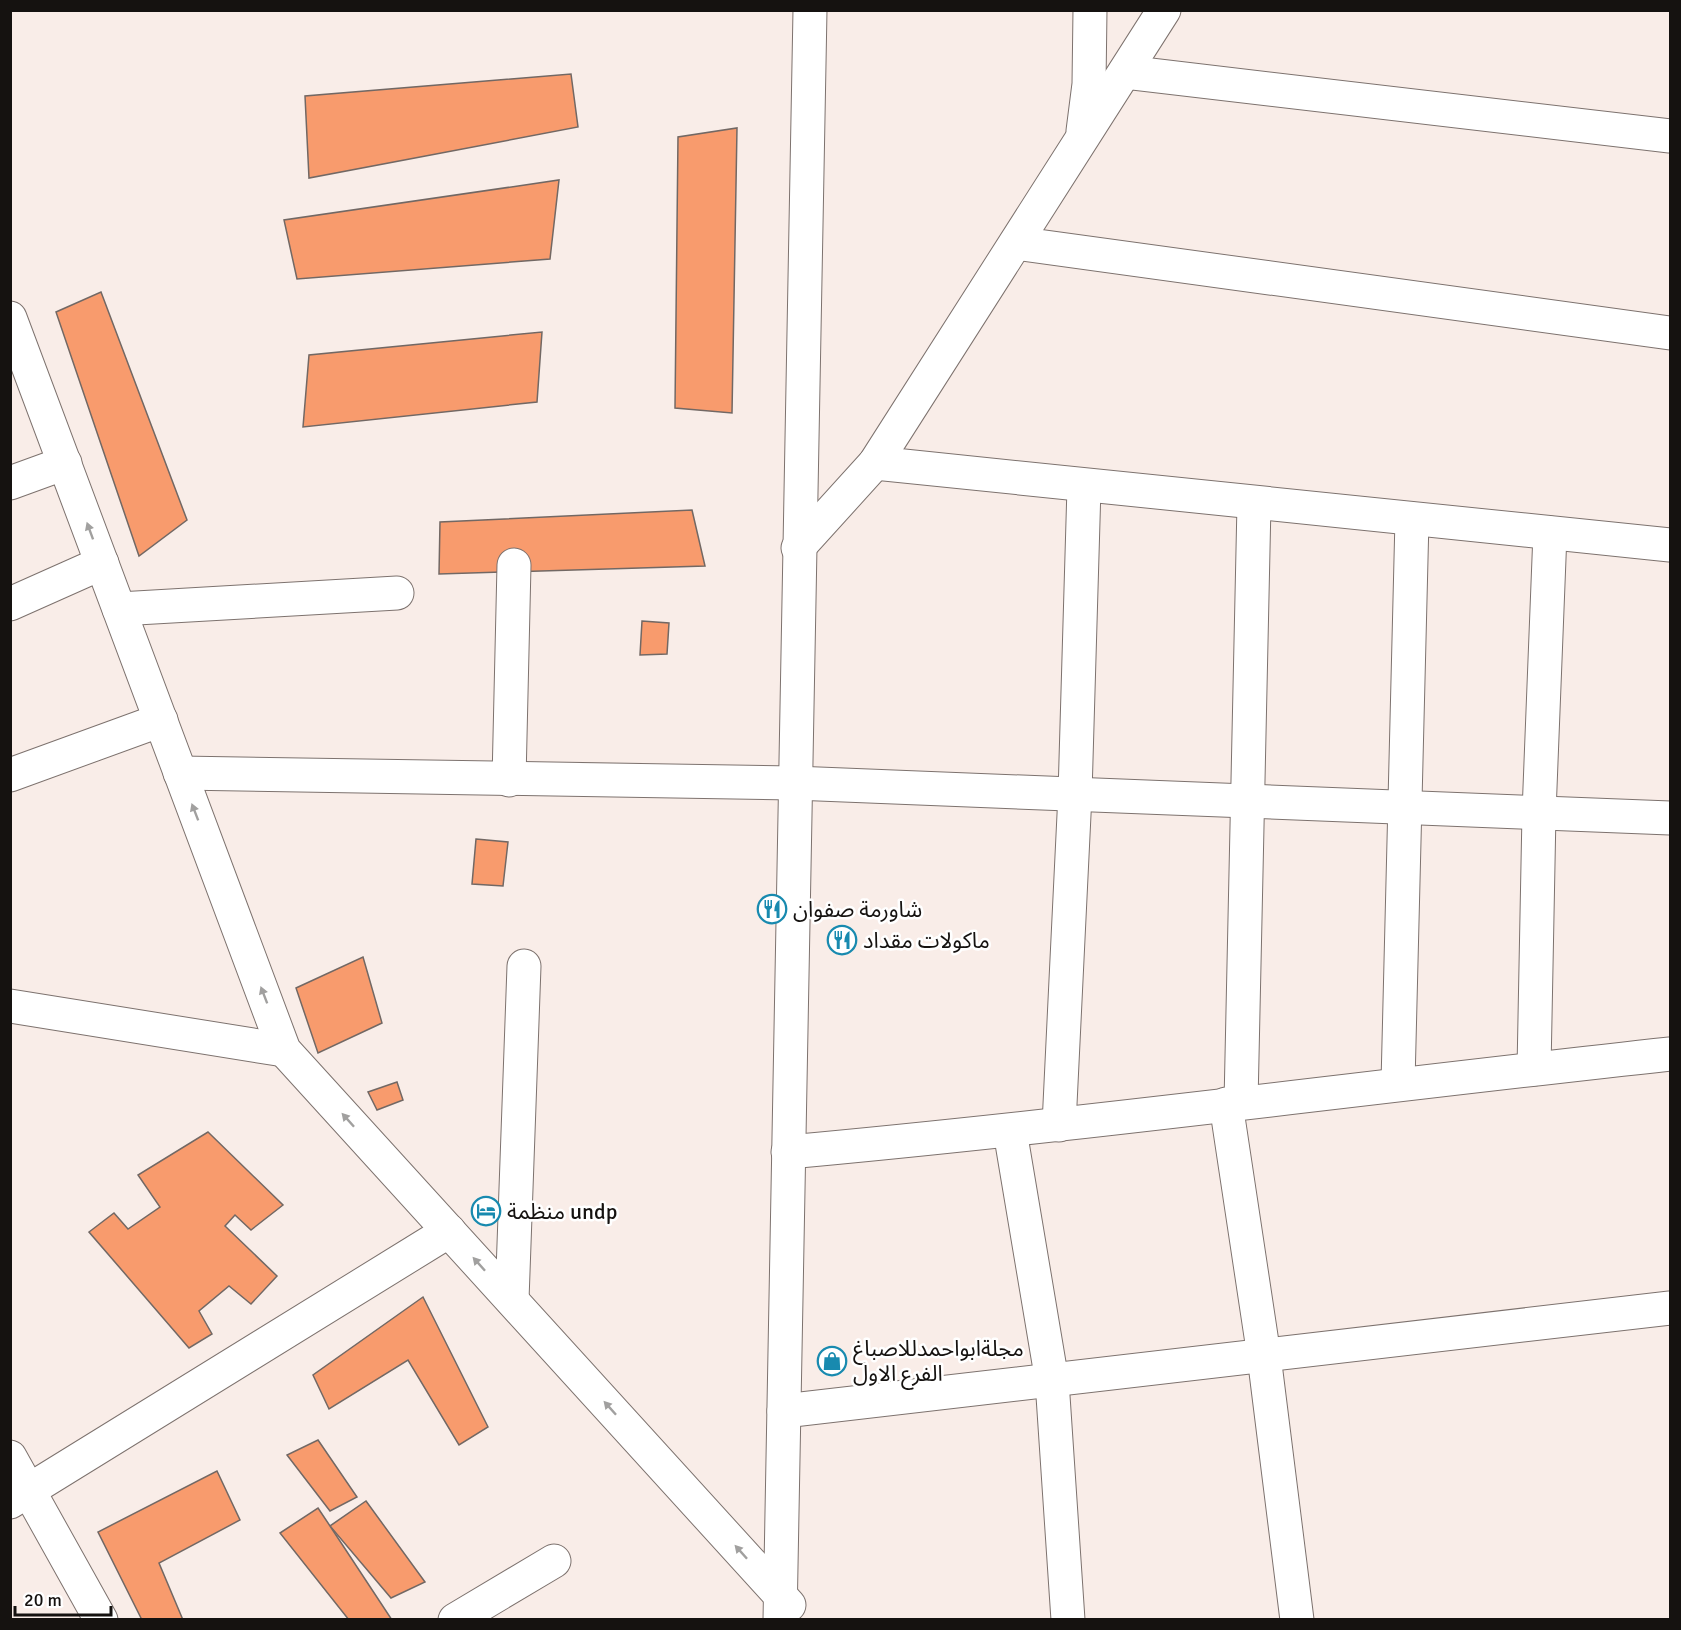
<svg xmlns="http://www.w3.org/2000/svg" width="1681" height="1630" viewBox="0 0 1681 1630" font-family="Signika,'Noto Sans Arabic',sans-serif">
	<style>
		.building { fill: #f89b6d; stroke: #726864; stroke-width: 1.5 }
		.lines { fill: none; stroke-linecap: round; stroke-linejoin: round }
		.street-casing { stroke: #7d726e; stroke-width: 35 }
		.secondary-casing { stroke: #7d726e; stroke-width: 35 }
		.street { stroke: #fff; stroke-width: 33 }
		.secondary { stroke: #fff; stroke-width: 33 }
		.oneway { fill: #a1a09f }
		.labels { text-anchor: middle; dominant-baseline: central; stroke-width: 5; stroke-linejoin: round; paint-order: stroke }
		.poi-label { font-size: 22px; fill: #151210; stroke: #fff; text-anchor: start }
	</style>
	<rect width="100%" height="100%" fill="#f9ede8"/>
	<g class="building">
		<path d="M571,74L578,127L309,178L305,96Z"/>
		<path d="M737,128L732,413L675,408L678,137Z"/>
		<path d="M559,180L550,259L297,279L284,220Z"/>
		<path d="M101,292L187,520L139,556L56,312Z"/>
		<path d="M542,332L537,402L303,427L309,355Z"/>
		<path d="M692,510L705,566L439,574L440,522Z"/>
		<path d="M642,621L669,623L667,654L640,655Z"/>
		<path d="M476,839L508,842L503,886L472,884Z"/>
		<path d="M363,957L382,1023L318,1053L296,988Z"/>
		<path d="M397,1082L403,1100L377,1110L368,1092Z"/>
		<path d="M208,1132L283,1205L251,1230L235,1215L225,1226L277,1276L251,1304L229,1286L199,1311L212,1334L189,1348L89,1232L114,1213L128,1229L160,1207L138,1175Z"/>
		<path d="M423,1297L488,1427L459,1445L408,1360L329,1409L313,1375Z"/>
		<path d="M318,1440L357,1497L330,1511L287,1455Z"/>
		<path d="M217,1471L240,1520L159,1563L183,1620H142L98,1532Z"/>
		<path d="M366,1501L425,1582L391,1598L330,1526Z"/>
		<path d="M318,1508L330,1526L392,1620H349L280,1533Z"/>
	</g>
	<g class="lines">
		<g class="street-casing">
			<g id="street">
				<path d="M1125,72L1670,136"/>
				<path d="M1083,131L1089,84L1090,10"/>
				<path d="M1016,243L1670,333"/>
				<path d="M875,463L1670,545"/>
				<path d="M10,483L65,463"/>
				<path d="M798,548L875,463L1164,10"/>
				<path d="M10,604L102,563"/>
				<path d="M119,609L397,593"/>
				<path d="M180,773L794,783L1670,818"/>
				<path d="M10,775L161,720"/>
				<path d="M509,780L514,565"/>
				<path d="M10,1006L284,1050"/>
				<path d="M1534,1069L1539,813L1550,533"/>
				<path d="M1398,1083L1412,519"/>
				<path d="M1241,1103L1254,504"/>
				<path d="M1226,1104L1264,1356L1297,1620"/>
				<path d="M1059,1125L1075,794L1084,487"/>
				<path d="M1010,1131L1052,1381L1068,1620"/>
				<path d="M788,1152C1083,1125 1376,1086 1670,1054"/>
				<path d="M512,1300L524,966"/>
				<path d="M784,1411L1670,1308"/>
				<path d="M10,1457L101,1620"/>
				<path d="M10,1502L449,1231"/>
				<path d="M455,1620L554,1561"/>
			</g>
		</g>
		<g class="secondary-casing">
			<g id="secondary">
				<path d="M10,318L284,1050L789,1605"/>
				<path d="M780,1620L810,10"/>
			</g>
		</g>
		<use href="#street" class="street"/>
		<use href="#secondary" class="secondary"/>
	</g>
	<defs><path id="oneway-solid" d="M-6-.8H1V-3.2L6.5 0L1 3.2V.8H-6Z" transform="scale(1.5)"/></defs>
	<g class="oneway">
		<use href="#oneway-solid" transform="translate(90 531) rotate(-110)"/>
		<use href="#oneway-solid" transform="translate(195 812) rotate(-111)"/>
		<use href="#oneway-solid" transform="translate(264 995) rotate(-111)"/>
		<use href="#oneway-solid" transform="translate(348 1120) rotate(-132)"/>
		<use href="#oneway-solid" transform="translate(479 1264) rotate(-132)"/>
		<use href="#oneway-solid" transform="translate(610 1408) rotate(-132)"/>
		<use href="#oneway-solid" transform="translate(741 1552) rotate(-132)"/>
	</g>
	<defs>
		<g id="restaurant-ring" transform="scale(1.5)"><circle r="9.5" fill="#fff" stroke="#188aaf" stroke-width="1.5"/><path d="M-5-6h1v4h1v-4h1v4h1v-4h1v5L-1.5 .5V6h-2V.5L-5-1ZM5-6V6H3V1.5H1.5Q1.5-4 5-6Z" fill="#188aaf"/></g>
		<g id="hotel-ring" transform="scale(1.5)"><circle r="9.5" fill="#fff" stroke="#188aaf" stroke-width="1.5"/><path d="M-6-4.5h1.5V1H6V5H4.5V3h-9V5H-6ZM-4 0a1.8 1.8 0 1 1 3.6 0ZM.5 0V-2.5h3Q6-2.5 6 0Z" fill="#188aaf"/></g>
		<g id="shop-ring" transform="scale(1.5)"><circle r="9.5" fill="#fff" stroke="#188aaf" stroke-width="1.5"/><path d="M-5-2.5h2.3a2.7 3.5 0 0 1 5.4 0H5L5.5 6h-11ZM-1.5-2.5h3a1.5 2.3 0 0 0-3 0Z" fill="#188aaf"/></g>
	</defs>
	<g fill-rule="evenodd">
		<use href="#restaurant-ring" x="772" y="909"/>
		<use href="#restaurant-ring" x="842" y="940"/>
		<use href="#hotel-ring" x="486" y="1211"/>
		<use href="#shop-ring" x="832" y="1361"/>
	</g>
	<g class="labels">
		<g class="poi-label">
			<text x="793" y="909">شاورمة صفوان</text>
			<text x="863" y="940">ماكولات مقداد</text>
			<text x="507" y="1211">منظمة undp</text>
			<text x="853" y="1348">مجلةابواحمدللاصباغ<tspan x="853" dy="25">الفرع الاول</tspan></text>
		</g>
	</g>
	<rect width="1681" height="1630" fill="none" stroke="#151210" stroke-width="24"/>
	<path d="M15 1606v9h96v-9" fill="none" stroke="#151210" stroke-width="3"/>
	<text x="24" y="1606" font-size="18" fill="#151210" stroke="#ffffff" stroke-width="4.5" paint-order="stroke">20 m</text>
</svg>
